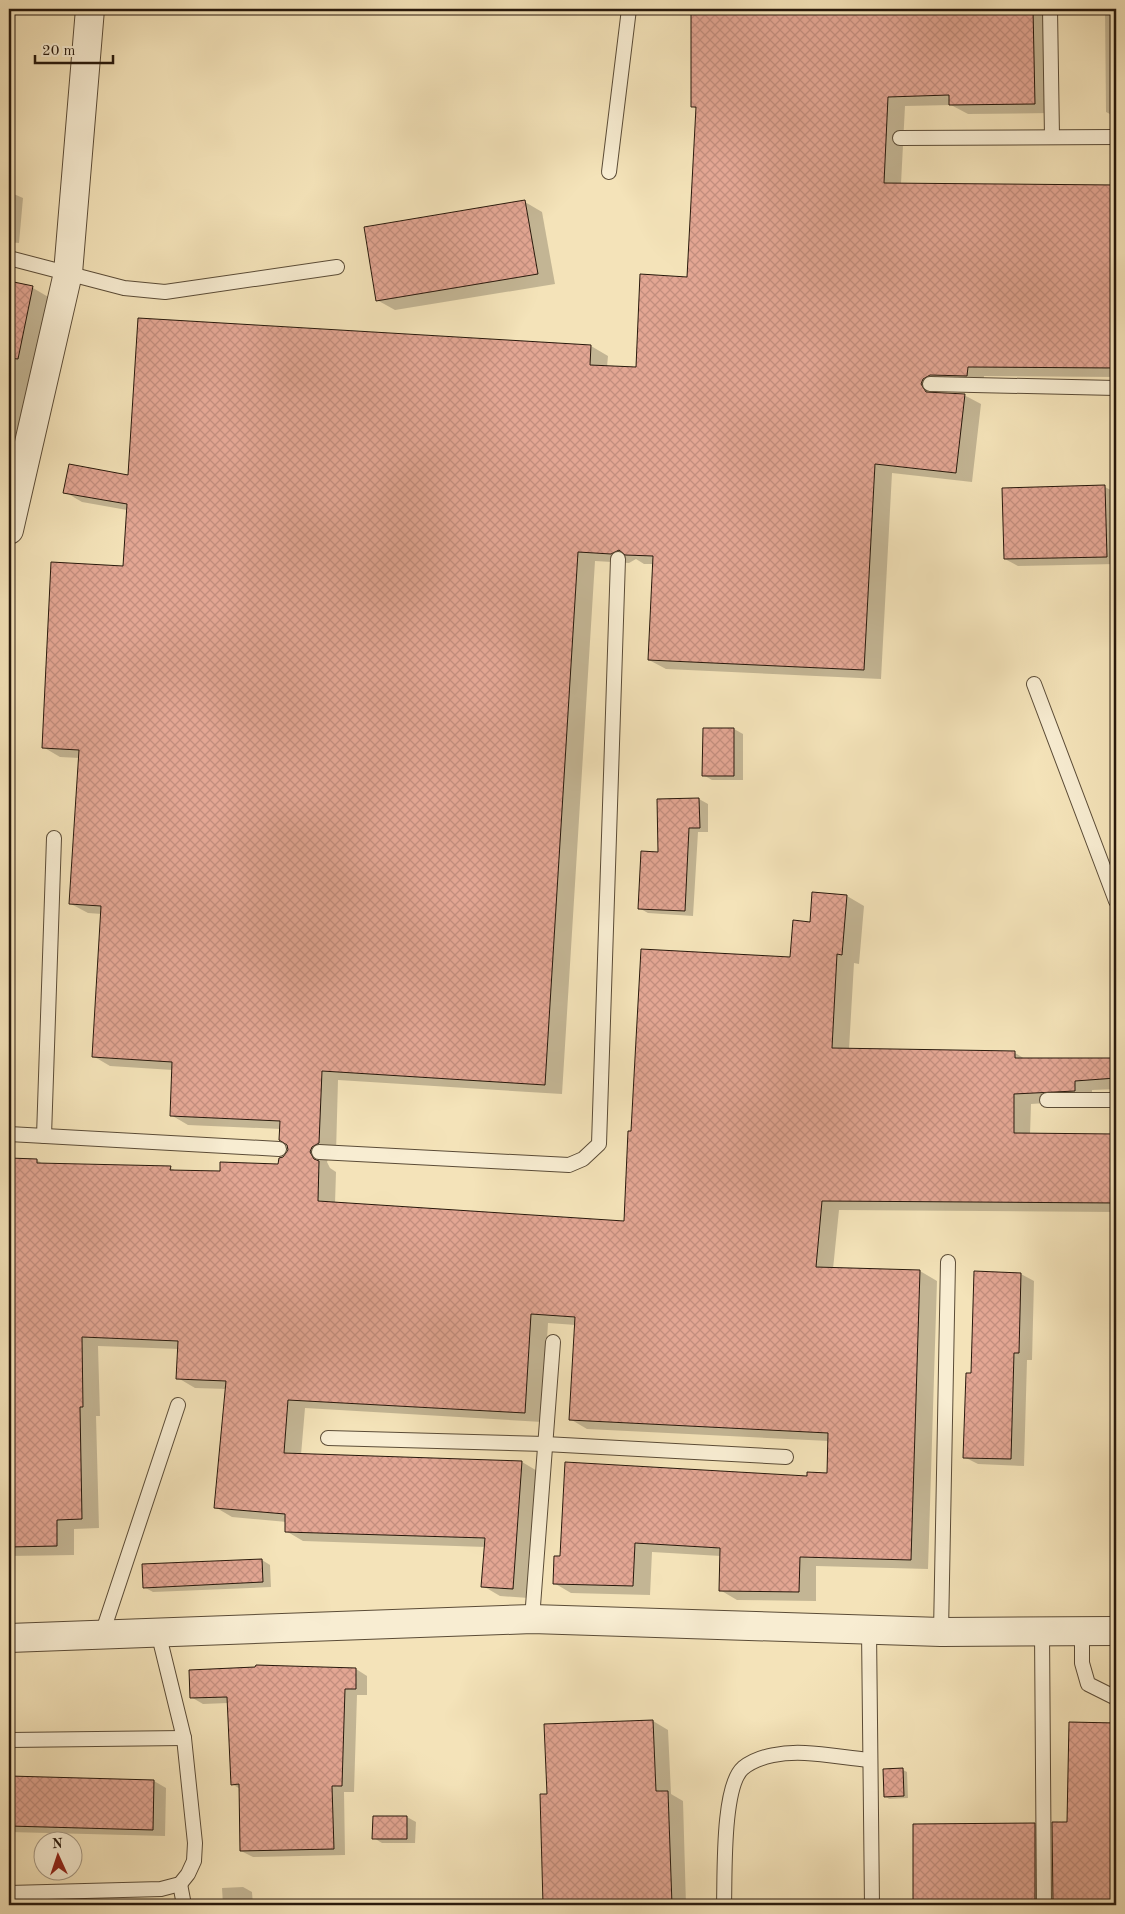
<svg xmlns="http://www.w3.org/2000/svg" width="1125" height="1914" viewBox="0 0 1125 1914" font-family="'Old Standard TT',serif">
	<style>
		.shadow { fill: #0003 }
		.building { fill: url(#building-cross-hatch); stroke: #28190c }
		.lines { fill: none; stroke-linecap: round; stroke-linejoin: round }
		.service-casing { stroke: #5b4c37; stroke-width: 16 }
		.minor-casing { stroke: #5b4c37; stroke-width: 30 }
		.service { stroke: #f8edd2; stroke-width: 14 }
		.minor { stroke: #f8edd2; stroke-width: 28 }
	</style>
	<defs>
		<pattern id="building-cross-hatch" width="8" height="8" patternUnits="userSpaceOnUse" patternTransform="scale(1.25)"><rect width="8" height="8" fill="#e3a693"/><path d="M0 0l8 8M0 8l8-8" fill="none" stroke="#c38e7e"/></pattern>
	</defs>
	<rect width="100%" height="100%" fill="#f4e3b9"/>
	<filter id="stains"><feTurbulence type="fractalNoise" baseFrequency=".004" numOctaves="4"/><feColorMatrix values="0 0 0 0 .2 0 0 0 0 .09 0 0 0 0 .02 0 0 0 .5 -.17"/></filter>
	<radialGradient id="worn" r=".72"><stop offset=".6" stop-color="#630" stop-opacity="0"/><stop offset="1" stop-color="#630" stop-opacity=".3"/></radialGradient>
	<g class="shadow">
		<path d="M692,9H1050L1052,113L968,114L951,105L905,106L901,184L1116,186V377L984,376L983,385L943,386L938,394L964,395L981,404L972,482L892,473L881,679L666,669L649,660L654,564H644L636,559L629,563L595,561L562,1094L338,1080L336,1153L329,1156L327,1162L330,1168L336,1172L335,1204L625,1222L632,1133L791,959L811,923L847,896L864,906L859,964L854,963L849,1049L1015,1053L1025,1059L1116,1058V1089L1092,1090V1100L1031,1104L1030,1135L1116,1136V1212L839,1210L833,1269L920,1271L937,1281L928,1569L816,1566V1601L737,1600L720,1590L721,1556L652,1552L650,1595L571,1593L554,1583L561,1557L808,1477L828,1475L829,1441L587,1429L570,1419L576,1325L548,1323L542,1422L305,1408L301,1455L522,1462L539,1472L529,1598L500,1596L483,1586L486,1547L303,1541L286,1531L287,1522L232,1517L215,1507L227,1389L195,1388L178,1378L179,1349L98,1346L100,1416H96L99,1528L74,1529V1555L9,1556V1160H37L43,1164L170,1168L177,1171L221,1172L280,1165L289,1150L281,1129L188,1125L171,1115L173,1070L110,1066L93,1056L102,914L88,913L71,904L80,758L60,757L43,747L124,567L127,510L82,502L65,492L130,476L591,346L608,356L607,367L637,368L688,278L697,109L692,106Z"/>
		<path d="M1105,9H1116V117L1106,112Z"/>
		<path d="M9,192L23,198L19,243L9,242Z"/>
		<path d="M525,202L542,212L555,284L395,310L377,300Z"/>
		<path d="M9,282L33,288L50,298L19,447L9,445Z"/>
		<path d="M1105,487L1116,493V564L1018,566L1005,559Z"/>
		<path d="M734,729L743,734V780H712L703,775Z"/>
		<path d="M699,799L708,804V832H698L693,916L648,913L639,908L659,853L658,800Z"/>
		<path d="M975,1272L1021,1274L1034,1281L1032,1360H1027L1024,1466L978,1464L964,1457L972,1374Z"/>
		<path d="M262,1560L270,1565L271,1587L153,1592L144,1587Z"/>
		<path d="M257,1668L356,1669L367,1676V1695H357L354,1792H344L345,1855L253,1857L241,1851L240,1789L232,1784L228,1703L203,1704L191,1697Z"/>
		<path d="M653,1721L668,1730L671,1794L683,1801L686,1905H545L541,1796L548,1795L546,1726Z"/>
		<path d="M1070,1724L1116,1725V1905H1054L1053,1824L1068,1823Z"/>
		<path d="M903,1770L907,1772L908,1798L889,1799L885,1796Z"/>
		<path d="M9,1781H154L166,1788L165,1836L9,1832Z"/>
		<path d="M407,1817L416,1822L415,1843H382L374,1838Z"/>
		<path d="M1034,1824L1050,1833L1051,1905H914V1825Z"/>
		<path d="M243,1887L252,1892L253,1905H223L222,1888Z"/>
	</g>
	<g class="building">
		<path d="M691,9H1033L1035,104L949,105V95L888,97L884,183L1116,185V368L968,367L967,376L930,375L923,379L921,384L926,392L965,394L956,473L875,464L864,670L648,660L653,556L625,555L619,550L611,554L578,552L545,1085L322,1071L319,1143L312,1147L310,1152L314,1159L319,1161L318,1201L624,1221L628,1131H631L641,949L790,957L793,920L810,922L812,892L847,895L842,955L837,954L832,1048L1015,1051V1058H1116V1078L1075,1081V1091L1014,1094V1133L1116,1134V1203L822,1201L816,1267L920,1270L911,1560L800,1557L799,1592L719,1591L720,1548L635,1543L633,1586L553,1584L554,1556H560L565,1462L807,1476V1472L827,1473L828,1433L569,1420L575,1317L531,1314L525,1413L288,1400L284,1453L522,1461L513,1589L481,1587L485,1538L285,1532V1514L214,1508L226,1381L176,1379L178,1341L82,1337L83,1407H80L82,1519L57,1520V1546L9,1547V1158L37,1159V1163L171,1166L170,1170L220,1171V1162L278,1164L279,1158L283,1157L288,1150L287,1145L279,1140L280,1121L170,1116L172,1062L92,1057L101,906L69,904L79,750L42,748L51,562L123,566L127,504L63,493L69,464L128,475L138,318L591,345L590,365L636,367L640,274L687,277L696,107H691Z"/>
		<path d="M525,200L538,274L376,301L364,227Z"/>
		<path d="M9,281L33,286L18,359L9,358Z"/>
		<path d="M1105,485L1107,557L1004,559L1002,488Z"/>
		<path d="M703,728H734V776H702Z"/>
		<path d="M699,798L700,828H689L685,911L638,909L641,851L658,852L657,799Z"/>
		<path d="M974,1271L1021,1273L1019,1353H1014L1011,1459L963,1458L966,1373H971Z"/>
		<path d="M262,1559L263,1582L143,1588L142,1564Z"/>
		<path d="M256,1665L356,1668V1689H345L342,1786H332L334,1849L240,1851L239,1784L231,1785L227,1697L190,1698L189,1670L255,1667Z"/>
		<path d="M653,1720L656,1791H668L672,1905H543L540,1794H547L544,1724Z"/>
		<path d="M1069,1722L1116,1723V1905H1053L1052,1822H1067Z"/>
		<path d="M903,1768L904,1796L884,1797L883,1769Z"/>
		<path d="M9,1776L154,1780L153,1830L9,1826Z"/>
		<path d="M373,1816H407V1839H372Z"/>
		<path d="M1035,1823V1905H913V1824Z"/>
	</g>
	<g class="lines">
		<g class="service-casing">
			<g id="service">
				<path d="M1050,9L1052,137"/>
				<path d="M900,138L1116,137"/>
				<path d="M609,172L629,9"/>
				<path d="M9,258L124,288L165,292L337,267"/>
				<path d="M930,384L1116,388"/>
				<path d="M1034,684L1116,901"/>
				<path d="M1047,1100H1116"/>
				<path d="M9,1134L279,1149"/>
				<path d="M44,1136L54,838"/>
				<path d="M319,1152L569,1165L583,1159L599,1144L618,559"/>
				<path d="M328,1438L545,1444L786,1457"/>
				<path d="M532,1619L553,1342"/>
				<path d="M869,1630L872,1905"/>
				<path d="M1042,1631L1044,1905"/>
				<path d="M1082,1631V1663L1088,1684L1116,1698"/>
				<path d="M941,1632L948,1262"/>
				<path d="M102,1634L178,1405"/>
				<path d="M9,1740L184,1738"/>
				<path d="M180,1884L184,1905"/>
				<path d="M9,1893L161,1889L180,1884L188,1874L194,1861L195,1843L184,1738L158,1632"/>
				<path d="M724,1905C725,1876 722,1786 743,1768C759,1755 785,1752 805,1753C826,1754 848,1758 869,1760"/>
			</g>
		</g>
		<g class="minor-casing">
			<g id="minor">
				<path d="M9,530L68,273L90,9"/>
				<path d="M9,1638L532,1619L941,1632L1116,1631"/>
			</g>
		</g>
		<use href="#service" class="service"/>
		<use href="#minor" class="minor"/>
	</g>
	<rect width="1125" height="1914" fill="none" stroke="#f4e3b9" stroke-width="30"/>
	<rect x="10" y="10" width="1105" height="1894" fill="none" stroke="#28190c" stroke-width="2.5"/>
	<rect x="15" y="15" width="1095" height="1884" fill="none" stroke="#28190c"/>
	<g transform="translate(58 1856) rotate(357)"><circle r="24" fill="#f8edd2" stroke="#a59883"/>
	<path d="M0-4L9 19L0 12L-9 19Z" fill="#8f2418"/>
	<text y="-8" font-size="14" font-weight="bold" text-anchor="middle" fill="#28190c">N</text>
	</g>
	<path d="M35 55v8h78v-8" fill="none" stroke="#28190c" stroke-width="2.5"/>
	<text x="42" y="55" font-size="15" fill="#28190c" stroke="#f8edd2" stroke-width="4" paint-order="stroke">20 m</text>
	<rect width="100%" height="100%" filter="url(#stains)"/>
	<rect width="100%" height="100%" fill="url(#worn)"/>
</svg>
